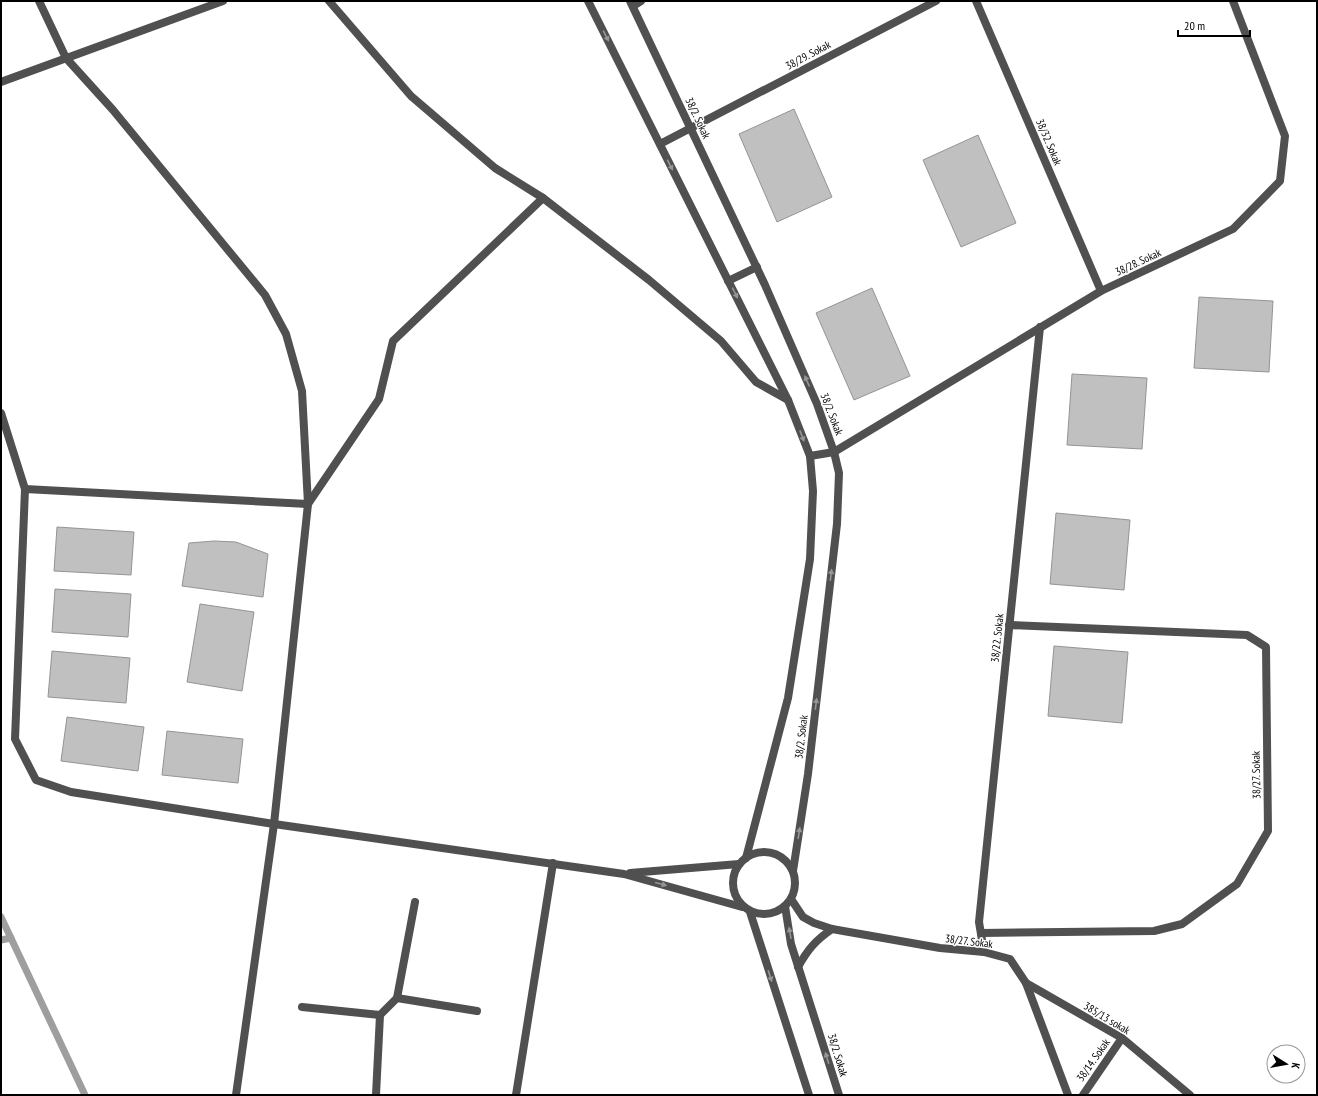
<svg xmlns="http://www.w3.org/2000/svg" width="1318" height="1096" viewBox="0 0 1318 1096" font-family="'PT Sans Narrow',sans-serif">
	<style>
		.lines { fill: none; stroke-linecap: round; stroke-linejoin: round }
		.stream { stroke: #9e9e9e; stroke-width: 7 }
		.building { fill: #c0c0c0; stroke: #949494 }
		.service { stroke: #505050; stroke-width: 8 }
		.minor { stroke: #505050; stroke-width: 8 }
		.oneway { fill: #969696 }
		.labels { text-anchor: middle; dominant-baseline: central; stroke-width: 3; stroke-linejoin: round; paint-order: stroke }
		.street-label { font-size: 11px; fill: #000; stroke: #fff }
	</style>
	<rect width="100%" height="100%" fill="#fff"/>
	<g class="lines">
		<g class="stream">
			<path d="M1,917L85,1095"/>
			<path d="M1,940L11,938"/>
		</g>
	</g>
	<g class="building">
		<path d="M794,109L832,197L777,222L739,134Z"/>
		<path d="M978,135L1016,223L961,247L923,160Z"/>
		<path d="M872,288L910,376L854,400L816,313Z"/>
		<path d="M1199,297L1273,301L1269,372L1194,368Z"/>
		<path d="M1072,374L1147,378L1142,449L1067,445Z"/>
		<path d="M1056,513L1130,520L1124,590L1050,584Z"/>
		<path d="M57,527L134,532L131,575L54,571Z"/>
		<path d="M214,541L236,542L268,554L263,597L182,586L189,543Z"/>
		<path d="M55,589L131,594L128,637L52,632Z"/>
		<path d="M200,604L254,612L242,691L187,682Z"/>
		<path d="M1054,646L1128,652L1122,723L1048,716Z"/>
		<path d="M52,651L130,658L126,703L48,697Z"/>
		<path d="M67,717L144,727L138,771L61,761Z"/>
		<path d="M167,731L243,739L238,783L162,775Z"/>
	</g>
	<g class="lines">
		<g class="service">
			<path d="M397,998L477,1011"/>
			<path d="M302,1007L380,1015"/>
			<path d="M376,1095L380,1015L397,998L415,902"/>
		</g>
		<g class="minor">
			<path d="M39,1L66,58L113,110L265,295L286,334L302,391L308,504L274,824L236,1095"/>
			<path d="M329,1L411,96L495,168L543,198L649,280L721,341L756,382L788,400"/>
			<path d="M588,1L788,400L810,456L813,491L810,559L788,698L746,858"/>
			<path d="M630,1L765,285L817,404L834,452L839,473L837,524L808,774L793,871"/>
			<path d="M976,1L1101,291"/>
			<path d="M633,6L641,1"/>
			<path d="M1,82L223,1"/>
			<path d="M660,144L936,1"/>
			<path d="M728,281L757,267"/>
			<path d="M1,413L25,489L15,739L36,780L71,792L274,824L624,874L742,907"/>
			<path d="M810,456L834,452L1101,291L1233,229L1280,181L1285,136L1233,1"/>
			<path d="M25,489L308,504L379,399L393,341L543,198"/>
			<circle cx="764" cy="883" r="31"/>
			<path d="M630,873L739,864"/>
			<path d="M791,899L803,917L814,923L832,929L940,948L984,952L1010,959L1026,983L1068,1095"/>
			<path d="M785,906L791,944L839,1095"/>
			<path d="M750,912L809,1095"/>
			<path d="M981,933L1154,931L1182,924L1237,884L1268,831L1266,647L1247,635L1009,625"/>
			<path d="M984,952L979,922L1040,327"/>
			<path d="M798,967C808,949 816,940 832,929"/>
			<path d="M1026,983L1122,1038L1190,1095"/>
			<path d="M516,1095L553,863"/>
			<path d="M1083,1095L1122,1038"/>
		</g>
	</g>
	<defs><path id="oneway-solid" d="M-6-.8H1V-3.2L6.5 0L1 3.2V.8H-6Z"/></defs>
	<g class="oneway">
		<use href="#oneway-solid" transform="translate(606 36) rotate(63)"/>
		<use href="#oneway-solid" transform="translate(670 165) rotate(63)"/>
		<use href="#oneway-solid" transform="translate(735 293) rotate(63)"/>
		<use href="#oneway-solid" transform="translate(807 381) rotate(-114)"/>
		<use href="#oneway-solid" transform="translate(802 436) rotate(69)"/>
		<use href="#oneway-solid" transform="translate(831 575) rotate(-83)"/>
		<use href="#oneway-solid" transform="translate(816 704) rotate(-83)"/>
		<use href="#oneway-solid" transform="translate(799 833) rotate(-81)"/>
		<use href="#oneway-solid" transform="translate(661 884) rotate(15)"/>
		<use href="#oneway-solid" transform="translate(790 933) rotate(-100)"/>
		<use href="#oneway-solid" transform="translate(770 976) rotate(72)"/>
		<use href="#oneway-solid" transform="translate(827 1058) rotate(-107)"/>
	</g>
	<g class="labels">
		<g class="street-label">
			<text transform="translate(808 55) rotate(-28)">38/29. Sokak</text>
			<text transform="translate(698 118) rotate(65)">38/2. Sokak</text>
			<text transform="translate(1049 142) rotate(67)">38/32. Sokak</text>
			<text transform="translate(1138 262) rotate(-25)">38/28. Sokak</text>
			<text transform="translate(832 414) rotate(69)">38/2. Sokak</text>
			<text transform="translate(997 638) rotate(-84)">38/22. Sokak</text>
			<text transform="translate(801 737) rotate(-83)">38/2. Sokak</text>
			<text transform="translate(1256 775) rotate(-91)">38/27. Sokak</text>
			<text transform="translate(969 941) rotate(7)">38/27. Sokak</text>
			<text transform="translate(1107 1018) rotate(31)">385/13 sokak</text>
			<text transform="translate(838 1055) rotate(73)">38/2. Sokak</text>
			<text transform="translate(1093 1060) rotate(-55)">38/14. Sokak</text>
		</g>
	</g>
	<rect width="1318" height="1096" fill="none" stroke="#000000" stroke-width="4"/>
	<g transform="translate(1286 1064) rotate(101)"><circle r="19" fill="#ffffff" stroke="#999999"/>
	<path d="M0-3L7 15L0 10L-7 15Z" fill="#000000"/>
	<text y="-6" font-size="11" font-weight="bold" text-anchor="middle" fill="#000000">K</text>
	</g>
	<path d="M1178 30v6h72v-6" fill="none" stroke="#000000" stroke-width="2"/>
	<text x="1184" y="30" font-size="12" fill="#000000" stroke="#ffffff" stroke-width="3" paint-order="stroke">20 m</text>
</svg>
